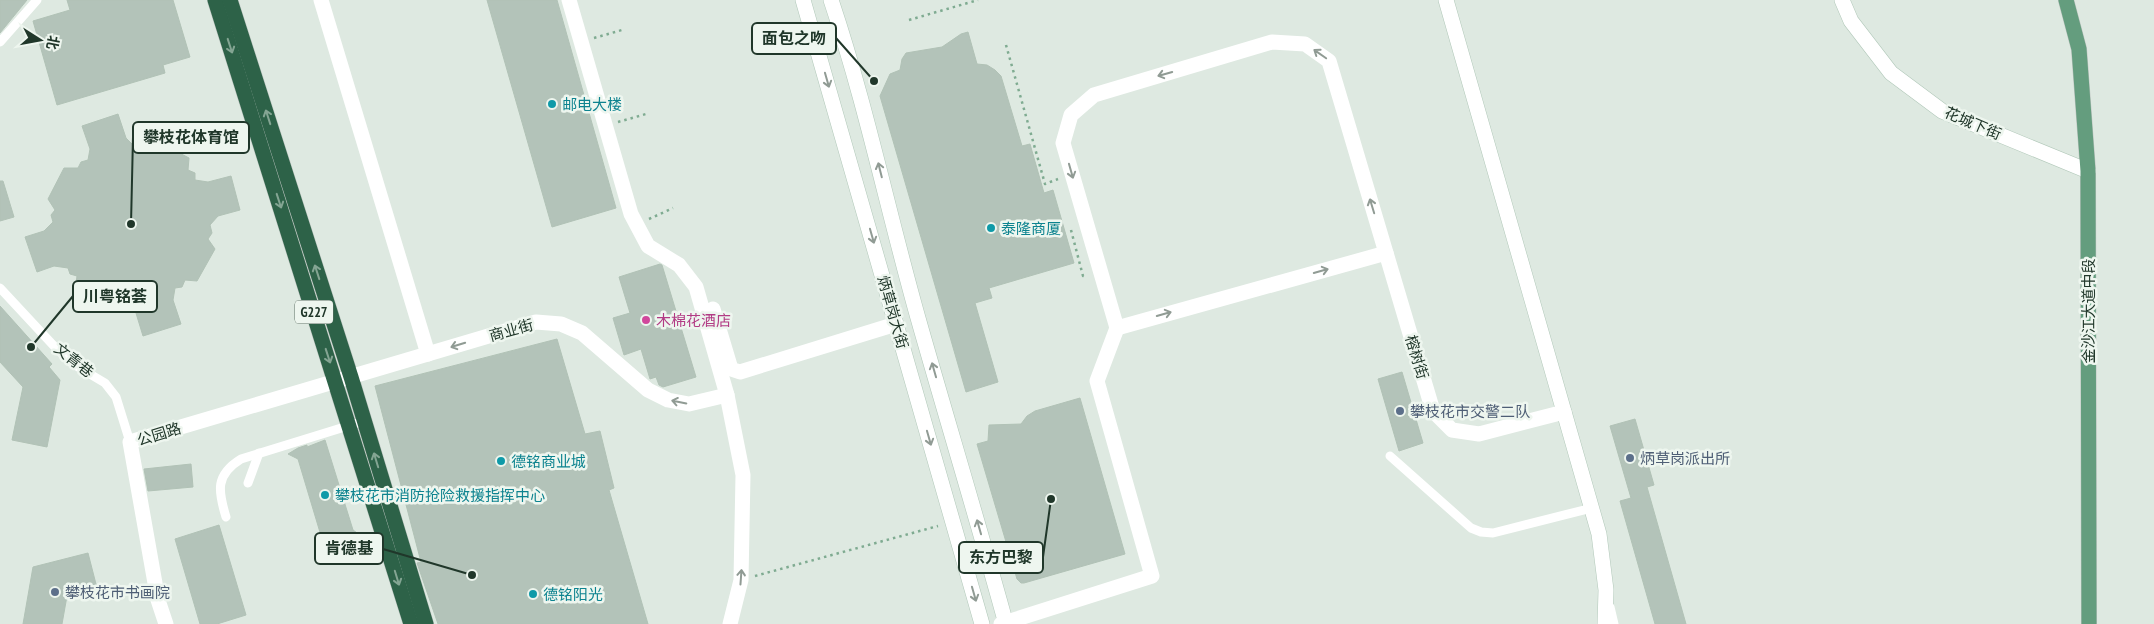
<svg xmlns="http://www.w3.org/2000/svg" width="2154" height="624" viewBox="0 0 2154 624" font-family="'PT Sans Narrow','Noto Sans SC',sans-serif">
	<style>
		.building { fill: #b3c3b9; stroke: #b1c2b6 }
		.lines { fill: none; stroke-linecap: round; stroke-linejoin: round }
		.secondary-casing { stroke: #b1c8b9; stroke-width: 16 }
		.primary-casing { stroke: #bcc3bf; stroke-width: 16 }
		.highway-casing { stroke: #bcc3bf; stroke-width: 16 }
		.path { stroke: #7fab91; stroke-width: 2.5; stroke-dasharray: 2.5 4; stroke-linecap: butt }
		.lane { stroke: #fff; stroke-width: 9 }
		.street { stroke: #fff; stroke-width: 15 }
		.secondary { stroke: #fff; stroke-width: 15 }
		.primary { stroke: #649d7e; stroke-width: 15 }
		.highway { stroke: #2d6248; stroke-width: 15 }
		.oneway { stroke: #84a593 }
		.oneway2 { stroke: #909b94 }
		.culture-dot { fill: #0f9aa8; stroke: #eef6ef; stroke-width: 2 }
		.hotel-dot { fill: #d1479c; stroke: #eef6ef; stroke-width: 2 }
		.service-dot { fill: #5c6f8a; stroke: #eef6ef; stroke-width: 2 }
		.labels { text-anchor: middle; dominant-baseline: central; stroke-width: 5; stroke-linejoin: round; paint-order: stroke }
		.shield { fill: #eef6ef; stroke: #5e7065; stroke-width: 1 }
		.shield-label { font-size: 14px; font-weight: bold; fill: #20372a }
		.culture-label { font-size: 15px; fill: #0d838f; stroke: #eef6ef; text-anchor: start }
		.street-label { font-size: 15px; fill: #20372a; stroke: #eef6ef }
		.hotel-label { font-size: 15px; fill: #b23c85; stroke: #eef6ef; text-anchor: start }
		.service-label { font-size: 15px; fill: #4e5e75; stroke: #eef6ef; text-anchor: start }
		.leader { fill: none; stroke: #20372a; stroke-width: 2 }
		.callout-dot { fill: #20372a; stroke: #eef6ef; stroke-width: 2 }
		.callout { fill: #eef6ef; stroke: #20372a; stroke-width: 2 }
		.callout-label { font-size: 16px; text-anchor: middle; font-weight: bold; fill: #20372a }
	</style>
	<rect width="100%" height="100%" fill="#dee9e1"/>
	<g class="building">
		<path d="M0,0H27L0,33Z"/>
		<path d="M67,0H173L190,57L163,65L165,73L57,105L33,21L70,10Z"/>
		<path d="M487,0H557L616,208L552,227Z"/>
		<path d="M968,32L977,64L987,65L995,70L1001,76L1022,146L1030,144L1044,193L1053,190L1074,263L989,288L992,298L975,303L998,382L966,392L880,96L890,74L900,70L902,59L906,53L942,47L961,34Z"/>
		<path d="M118,114L126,138L135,147L141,144L146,148L157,141L189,158L188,170L195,173V180L208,182L231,176L240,210L218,216L210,225L212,233L208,239L215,249L197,281L185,280L182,287L175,288L173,300L181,324L143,336L132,300L123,305L117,301L105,308L75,291L77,276L70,274L68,268L54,266L37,272L25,237L44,231L53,222L51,215L55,210L48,199L64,168H78L81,162L88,160L90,149L82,126Z"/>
		<path d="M0,181H3L14,217L0,221Z"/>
		<path d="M660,264L662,265L696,377L663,387L659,385L656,377L650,379L641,349L624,355L613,318L630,313L619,277Z"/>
		<path d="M0,306L52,364L49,367L60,380L47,447L12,440L23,387L0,362Z"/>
		<path d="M557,339L585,434L600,431L614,488L609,490L648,624H438L417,563L421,562L375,386Z"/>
		<path d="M1402,372L1423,443L1399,451L1378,379Z"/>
		<path d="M1080,398L1125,554L1024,583H1021L1017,579L977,444L988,441L989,425L1021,424L1027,416L1035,411Z"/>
		<path d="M1635,419L1654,485L1647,487L1686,624H1655L1620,501L1631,498L1610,426Z"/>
		<path d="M325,440L353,530L364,538L317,552L322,539L298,459L288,454L298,448L307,445V447Z"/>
		<path d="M191,464L193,487L148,491L144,469Z"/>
		<path d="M219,525L246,615L217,624H200L175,539Z"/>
		<path d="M88,553L97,588L67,596L62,624H23L33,567Z"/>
	</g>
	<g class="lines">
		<g class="secondary-casing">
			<g id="secondary">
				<path d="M803,0L982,624"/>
				<path d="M831,0C866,104 888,212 918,318C947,420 978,522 1006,624"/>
				<path d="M1446,0L1599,534L1606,590L1605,624"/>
				<path d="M1842,0L1851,21L1891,73L1942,111L2088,171"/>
			</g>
		</g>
		<g class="primary-casing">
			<path id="primary" d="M2066,0L2079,49L2088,171L2089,624"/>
		</g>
		<g class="highway-casing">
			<g id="highway">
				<path d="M215,0L411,624"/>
				<path d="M230,0L351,377L426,624"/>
			</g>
		</g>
		<g class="path">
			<path d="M909,20L978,0"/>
			<path d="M594,38L622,30"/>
			<path d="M1006,45L1045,184L1058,179"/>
			<path d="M618,122L646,114"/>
			<path d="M649,219L673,208"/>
			<path d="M1071,230L1083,276L1085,275"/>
			<path d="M755,576L938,526"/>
		</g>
		<g class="lane">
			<path d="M0,42L37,0"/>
			<path d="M0,288L53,345L73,364L105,383L116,397L130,442"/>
			<path d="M1390,456L1471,528L1481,532L1493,533L1592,508"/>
			<path d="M248,483L259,453"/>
			<path d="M226,517C218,491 215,475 241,459L364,421"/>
			<path d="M1610,607L1614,624"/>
		</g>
		<g class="street">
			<path d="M321,0L428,354"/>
			<path d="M569,0L631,214L648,246L679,265L696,287L727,395L743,475L741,580L730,624"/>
			<path d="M713,309L731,369L740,372L896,324"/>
			<path d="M1117,328L1386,253"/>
			<path d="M166,624L158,600L130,442L536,322L561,324L582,333L648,390L668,400L689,404L727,395"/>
			<path d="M1001,624L1152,576L1097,381L1117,328L1063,143L1071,115L1094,95L1272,42L1305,44L1329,61L1433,411L1452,430L1479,434L1564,412"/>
		</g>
		<use href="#secondary" class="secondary"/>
		<use href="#primary" class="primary"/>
		<use href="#highway" class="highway"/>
	</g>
	<defs><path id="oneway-shaft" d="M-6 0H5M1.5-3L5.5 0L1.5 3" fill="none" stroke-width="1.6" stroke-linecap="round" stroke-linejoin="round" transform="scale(1.25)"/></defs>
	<g class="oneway">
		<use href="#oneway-shaft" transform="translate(230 46) rotate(72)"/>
		<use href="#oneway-shaft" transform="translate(268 117) rotate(-108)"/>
		<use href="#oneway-shaft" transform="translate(279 201) rotate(72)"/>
		<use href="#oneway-shaft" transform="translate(317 272) rotate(-108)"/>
		<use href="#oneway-shaft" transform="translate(328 356) rotate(72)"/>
		<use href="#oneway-shaft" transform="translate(376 460) rotate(-107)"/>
		<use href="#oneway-shaft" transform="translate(397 578) rotate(73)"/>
	</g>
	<g class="oneway2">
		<use href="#oneway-shaft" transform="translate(1320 54) rotate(-145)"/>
		<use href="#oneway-shaft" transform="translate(1165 74) rotate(164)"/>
		<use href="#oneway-shaft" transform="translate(827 80) rotate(74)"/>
		<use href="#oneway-shaft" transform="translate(880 170) rotate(-104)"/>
		<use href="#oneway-shaft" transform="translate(1071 171) rotate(74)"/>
		<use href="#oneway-shaft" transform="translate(1372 206) rotate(-107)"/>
		<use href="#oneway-shaft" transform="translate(872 236) rotate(74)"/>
		<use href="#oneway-shaft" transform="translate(1321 271) rotate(-16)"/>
		<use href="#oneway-shaft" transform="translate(1164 314) rotate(-16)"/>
		<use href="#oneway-shaft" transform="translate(458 345) rotate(163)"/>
		<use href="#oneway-shaft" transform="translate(934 370) rotate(-106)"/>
		<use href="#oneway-shaft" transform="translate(679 402) rotate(-169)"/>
		<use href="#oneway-shaft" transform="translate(929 438) rotate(74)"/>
		<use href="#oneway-shaft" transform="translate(979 527) rotate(-106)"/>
		<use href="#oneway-shaft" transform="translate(741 577) rotate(-86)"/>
		<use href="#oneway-shaft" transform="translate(974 594) rotate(74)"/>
	</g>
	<g class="culture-dot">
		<circle cx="552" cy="104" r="5"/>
		<circle cx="991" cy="228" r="5"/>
		<circle cx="501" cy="461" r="5"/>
		<circle cx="325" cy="495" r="5"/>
		<circle cx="533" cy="594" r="5"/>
	</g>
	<circle class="hotel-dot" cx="646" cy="320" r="5"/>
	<g class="service-dot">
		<circle cx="1400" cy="411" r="5"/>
		<circle cx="1630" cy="458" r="5"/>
		<circle cx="55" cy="592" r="5"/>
	</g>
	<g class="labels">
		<rect class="shield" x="295" y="300.5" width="38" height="23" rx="4"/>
		<g class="shield-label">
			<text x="314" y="312">G227</text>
		</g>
		<g class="culture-label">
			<text x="562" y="104">邮电大楼</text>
			<text x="1001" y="228">泰隆商厦</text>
			<text x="511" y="461">德铭商业城</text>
			<text x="335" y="495">攀枝花市消防抢险救援指挥中心</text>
			<text x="543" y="594">德铭阳光</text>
		</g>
		<g class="street-label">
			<text transform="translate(1973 123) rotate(23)">花城下街</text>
			<text transform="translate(2088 311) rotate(-90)">金沙江大道中段</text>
			<text transform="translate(893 312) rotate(74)">炳草岗大街</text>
			<text transform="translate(511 330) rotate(-15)">商业街</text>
			<text transform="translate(1417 357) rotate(73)">榕树街</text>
			<text transform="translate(74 360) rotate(38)">文青巷</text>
			<text transform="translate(159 434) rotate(-17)">公园路</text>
		</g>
		<g class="hotel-label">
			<text x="656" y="320">木棉花酒店</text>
		</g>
		<g class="service-label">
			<text x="1410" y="411">攀枝花市交警二队</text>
			<text x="1640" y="458">炳草岗派出所</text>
			<text x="65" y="592">攀枝花市书画院</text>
		</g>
	</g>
	<path class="leader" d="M874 81L836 38M131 224L133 137M31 347L73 296M472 575L383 549M1051 499L1043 557"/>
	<g class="callout-dot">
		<circle cx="874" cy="81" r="5"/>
		<circle cx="131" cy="224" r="5"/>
		<circle cx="31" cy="347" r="5"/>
		<circle cx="472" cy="575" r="5"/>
		<circle cx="1051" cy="499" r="5"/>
	</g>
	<g class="callout">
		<rect x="752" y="23" width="84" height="31" rx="5"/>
		<rect x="133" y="122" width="116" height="31" rx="5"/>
		<rect x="73" y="281" width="84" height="31" rx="5"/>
		<rect x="315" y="533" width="68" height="31" rx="5"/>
		<rect x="959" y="542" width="84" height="31" rx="5"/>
	</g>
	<g class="callout-label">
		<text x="794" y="44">面包之吻</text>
		<text x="191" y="143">攀枝花体育馆</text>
		<text x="115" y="302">川粤铭荟</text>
		<text x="349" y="554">肯德基</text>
		<text x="1001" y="563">东方巴黎</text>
	</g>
	<g transform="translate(40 40) rotate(101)" stroke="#eef6ef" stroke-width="4" paint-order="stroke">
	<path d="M0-4L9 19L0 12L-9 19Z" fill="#20372a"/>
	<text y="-8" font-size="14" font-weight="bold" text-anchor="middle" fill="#20372a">北</text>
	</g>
</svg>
